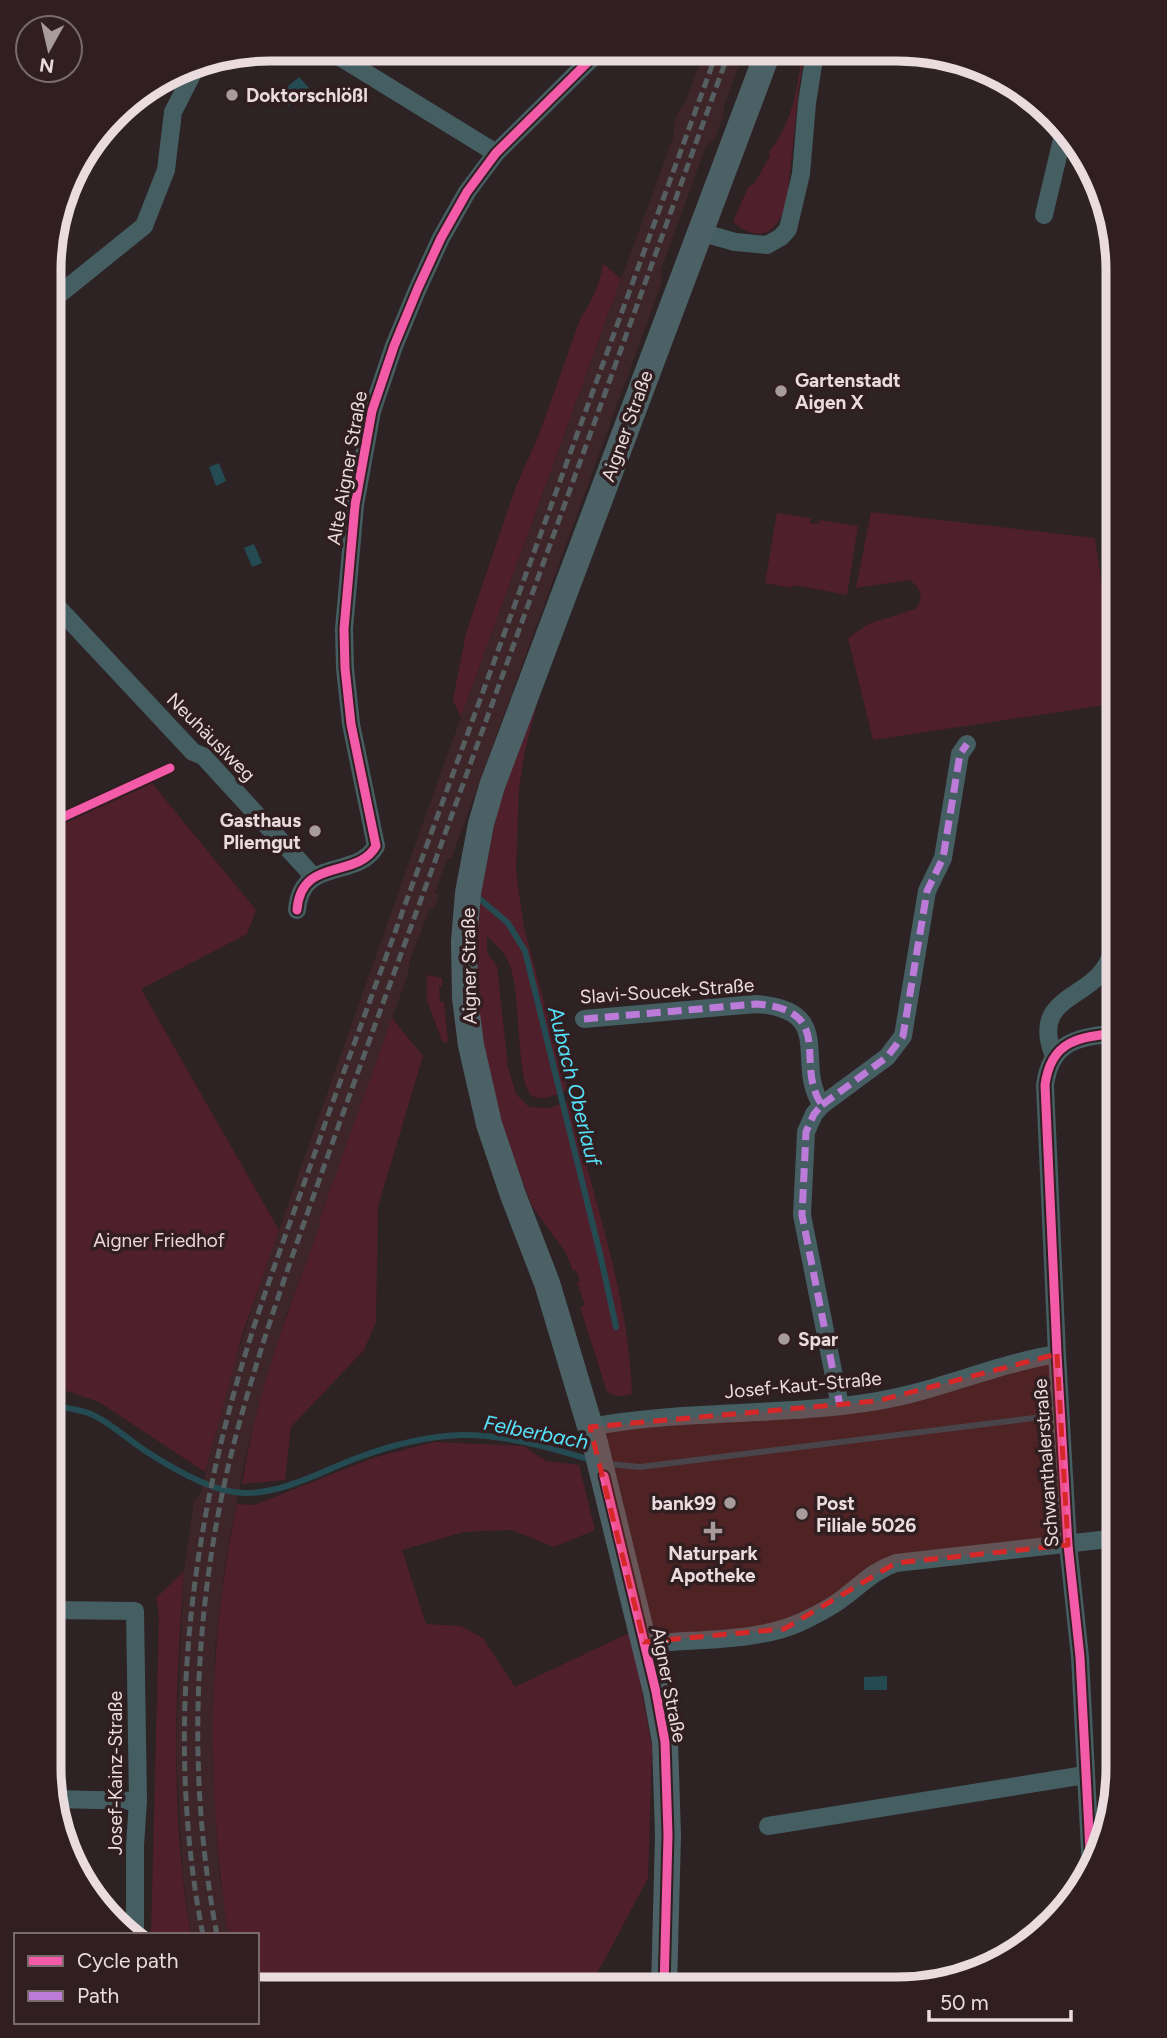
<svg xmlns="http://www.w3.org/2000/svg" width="1167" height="2038" viewBox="0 0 1167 2038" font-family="Figtree,sans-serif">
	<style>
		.built { fill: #3d2529 }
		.green { fill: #4f1f2b }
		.water { fill: #254b52 }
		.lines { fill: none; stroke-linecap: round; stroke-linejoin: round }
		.stream { stroke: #254b52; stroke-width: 6 }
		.minor { stroke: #455e62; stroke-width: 18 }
		.secondary { stroke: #4c6165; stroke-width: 26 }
		.rail { stroke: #555e60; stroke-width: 5; stroke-dasharray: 10 5; stroke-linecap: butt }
		.quiet { stroke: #bd7bd9; stroke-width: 7; stroke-dasharray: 14 7; stroke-linecap: butt }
		.cycleway-casing { stroke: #311e21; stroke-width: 13 }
		.cycleway { stroke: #f35aa7; stroke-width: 9 }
		.marked { fill: #d62828; fill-opacity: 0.2; stroke: #d62828; stroke-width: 5; stroke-dasharray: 14 9; stroke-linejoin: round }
		.poi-dot { fill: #a89b9d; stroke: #311e21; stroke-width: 2.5 }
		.labels { text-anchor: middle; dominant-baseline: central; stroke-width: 7; stroke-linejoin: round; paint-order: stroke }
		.poi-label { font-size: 19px; font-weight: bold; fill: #eadcde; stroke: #311e21; text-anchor: start }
		.street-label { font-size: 19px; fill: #eadcde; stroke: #311e21 }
		.park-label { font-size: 19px; fill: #eed3d7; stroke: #311e21 }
		.water-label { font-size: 21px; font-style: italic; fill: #55e2fa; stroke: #311e21 }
		.rim { fill: none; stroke: #eadcde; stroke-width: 9 }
	</style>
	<rect width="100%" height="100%" fill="#2d2224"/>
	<path class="built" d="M704,52H744L724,106L723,116L715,138L706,146L661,270L662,282L452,857L447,860L435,893L439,895L434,909L430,908L410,960L407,977L319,1221L320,1226L287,1313L247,1449L226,1557L215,1650L213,1759L219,1871L229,1935H191L183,1876L176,1751L184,1571L194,1501L200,1495L225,1392L261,1280L441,772L674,135V123L679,110L685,103Z"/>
	<g class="green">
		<path d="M803,52H805L799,87L787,201C778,232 761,245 733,222L748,187L754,184L770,156L769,152C795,118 795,93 803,52Z"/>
		<path d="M603,263L621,279L461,717L453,700L466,633L516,486L538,437L581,317C593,300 600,284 603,263Z"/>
		<path d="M871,512L1095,538L1118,703L873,740L848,638L868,624L915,609C925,599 921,587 909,580L856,588Z"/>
		<path d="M777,513L811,518L810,523L819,524L820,520L858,526L847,595L793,585L792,588L765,583Z"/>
		<path d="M540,692L525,751L519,788L516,871L524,928L566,1083L567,1090C559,1095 539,1102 531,1095C516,1082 521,992 510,966C506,953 496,945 487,936V953L497,966L508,1067L516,1094L529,1107L548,1108L571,1101C592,1199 629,1293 632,1394C622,1397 617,1397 607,1392L580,1307L585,1305L577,1283L580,1281L576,1270L573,1271L566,1253L532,1206L501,1124L477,1013L475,961L478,907L499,803Z"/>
		<path d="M151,782L256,910L247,934L141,989L279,1230L243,1332L205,1472L99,1402L49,1385L50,829Z"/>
		<path d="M427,975L442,978V986L439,987L440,1002H444L448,1041L446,1043L442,1041L427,1000Z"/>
		<path d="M392,1018L423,1056L378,1207L376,1322L364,1350L291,1427L285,1480L242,1484C256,1395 288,1310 320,1226L319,1221Z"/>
		<path d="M434,1442L524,1446L546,1461L579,1465L595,1530L554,1547L512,1530L464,1532L402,1550L426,1624L461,1626L483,1638L515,1687L631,1632L652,1747L648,1878L603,1963L587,1988L257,1987V1935H229L227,1926C207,1786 207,1643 237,1504L254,1505L373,1458Z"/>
		<path d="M184,1571C175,1692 170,1815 191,1935H151L159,1615L156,1598Z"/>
	</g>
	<g class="water">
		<path d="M299,77L309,88L289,106L279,94Z"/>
		<path d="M219,463L226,481L216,486L209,467Z"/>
		<path d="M254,544L262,563L252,567L244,548Z"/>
		<path d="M887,1676V1690H864V1677Z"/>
	</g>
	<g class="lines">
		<g class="stream">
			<path d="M475,895L508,923L525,951L601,1258L616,1327"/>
			<path d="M49,1405C63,1407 78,1409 91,1414C111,1423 126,1438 144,1450C170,1467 214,1494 246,1493C284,1493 322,1471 357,1458C389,1446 427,1436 461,1435C503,1434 551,1448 591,1460"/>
			<path d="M609,1464L640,1467L1042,1417"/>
		</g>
		<g class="minor">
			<path d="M327,49L496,153"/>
			<path d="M1044,215L1063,135"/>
			<path d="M700,232L735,242L767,245L781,237L788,229L801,174L807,103L815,52"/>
			<path d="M51,301L144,226L166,170L173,112L198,63"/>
			<path d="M50,599L193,752L203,756L314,877"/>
			<path d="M297,910C301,856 357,880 376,846L351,724L345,668L344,629L355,505L372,411L394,346L418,288L441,238L467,192L496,153L599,51"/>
			<path d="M584,1019L756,1004C838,1010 793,1064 822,1105L814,1114L806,1132L802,1215L840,1406"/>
			<path d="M1054,1056C1030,998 1086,1000 1106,966C1116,950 1115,926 1118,907"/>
			<path d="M822,1105L887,1057L903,1036L927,891L943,858L960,754L967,744"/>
			<path d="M590,1427C685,1409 782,1417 877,1401C938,1391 995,1364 1057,1354"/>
			<path d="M49,1610L135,1611L138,1801L135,1846V1935"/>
			<path d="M644,1642L658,1643C702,1639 760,1641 801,1622C816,1615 834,1606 847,1595C864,1582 875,1570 896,1563L1118,1538"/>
			<path d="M54,1799L138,1801"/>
			<path d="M768,1826L1085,1775"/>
			<path d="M1091,1870L1080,1657L1068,1545L1057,1354L1045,1085C1051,1040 1079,1037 1118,1033"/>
		</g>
		<path class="secondary" d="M664,1988L668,1835L665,1742L656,1692L595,1443L547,1283L513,1195L489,1124L471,1045L465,998L464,941L468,893L481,824L492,786L768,52"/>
		<g class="rail">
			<path d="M203,1935C168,1758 185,1572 232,1400C258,1304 295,1212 327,1118L717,52"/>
			<path d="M217,1935C187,1780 193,1616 229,1463C252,1369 284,1279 316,1189C356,1076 397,965 438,853C535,586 632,319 729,52"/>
		</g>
		<g class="quiet">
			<path d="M584,1019L756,1004C838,1010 793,1064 822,1105L814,1114L806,1132L802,1215L840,1406"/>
			<path d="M822,1105L887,1057L903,1036L927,891L943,858L960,754L967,744"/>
		</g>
		<g class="cycleway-casing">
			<g id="cycleway">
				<path d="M50,823L170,768"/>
				<path d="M297,910C301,856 357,880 376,846L351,724L345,668L344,629L355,505L372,411L394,346L418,288L441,238L467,192L496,153L599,51"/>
				<path d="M604,1476L656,1692L665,1742L668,1835L664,1988"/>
				<path d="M1091,1870L1080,1657L1068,1545L1057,1354L1045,1085C1051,1040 1079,1037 1118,1033"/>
			</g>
		</g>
		<use href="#cycleway" class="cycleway"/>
	</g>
	<path class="marked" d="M1057,1354L1068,1545L896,1563L784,1629L644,1642L590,1427L877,1401Z"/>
	<g class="poi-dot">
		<circle cx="232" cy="95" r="7"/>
		<circle cx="781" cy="391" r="7"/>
		<circle cx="315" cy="831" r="7"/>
		<circle cx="784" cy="1339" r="7"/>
		<circle cx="730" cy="1503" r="7"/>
		<circle cx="802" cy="1514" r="7"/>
		<path d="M709.5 1520.5h7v7h7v7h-7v7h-7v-7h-7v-7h7z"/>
	</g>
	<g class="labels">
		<g class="poi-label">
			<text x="246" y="95">Doktorschlößl</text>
			<text x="795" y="380">Gartenstadt<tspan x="795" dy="22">Aigen X</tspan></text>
			<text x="301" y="820" text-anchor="end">Gasthaus<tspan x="301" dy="22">Pliemgut</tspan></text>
			<text x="798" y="1339">Spar</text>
			<text x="716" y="1503" text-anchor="end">bank99</text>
			<text x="816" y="1503">Post<tspan x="816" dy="22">Filiale 5026</tspan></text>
			<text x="713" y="1553" text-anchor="middle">Naturpark<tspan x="713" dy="22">Apotheke</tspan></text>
		</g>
		<g class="street-label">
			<text transform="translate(627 426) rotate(-70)">Aigner Straße</text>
			<text transform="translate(347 468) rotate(-80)">Alte Aigner Straße</text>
			<text transform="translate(211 737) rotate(45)">Neuhäuslweg</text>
			<text transform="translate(469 966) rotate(-91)">Aigner Straße</text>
			<text transform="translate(667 991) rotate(-4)">Slavi-Soucek-Straße</text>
			<text transform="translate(803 1385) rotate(-5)">Josef-Kaut-Straße</text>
			<text transform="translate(1046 1463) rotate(-94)">Schwanthalerstraße</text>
			<text transform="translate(669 1685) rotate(79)">Aigner Straße</text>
			<text transform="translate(115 1773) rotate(-90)">Josef-Kainz-Straße</text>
		</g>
		<g class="park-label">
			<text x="159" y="1240">Aigner Friedhof</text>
		</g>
		<g class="water-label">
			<text transform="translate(575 1086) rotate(76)">Aubach Oberlauf</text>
			<text transform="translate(536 1432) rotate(11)">Felberbach</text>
		</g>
	</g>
	<path d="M0 0H1167V2038H0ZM270 61H897A209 209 0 0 1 1106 270V1768A209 209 0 0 1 897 1977H270A209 209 0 0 1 61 1768V270A209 209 0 0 1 270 61Z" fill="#311e21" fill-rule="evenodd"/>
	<path class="rim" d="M270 61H897A209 209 0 0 1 1106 270V1768A209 209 0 0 1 897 1977H270A209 209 0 0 1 61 1768V270A209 209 0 0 1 270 61Z"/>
	<rect x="14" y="1933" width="245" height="91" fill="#311e21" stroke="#7b6a6d" stroke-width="2"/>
	<rect x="28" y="1956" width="35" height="10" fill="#f35aa7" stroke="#7b6a6d" stroke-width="2"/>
	<text x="77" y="1968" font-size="21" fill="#eadcde">Cycle path</text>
	<rect x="28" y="1991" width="35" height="10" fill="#bd7bd9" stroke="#7b6a6d" stroke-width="2"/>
	<text x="77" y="2003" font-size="21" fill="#eadcde">Path</text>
	<g transform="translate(49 49) rotate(188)"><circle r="33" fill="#311e21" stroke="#7b6a6d" stroke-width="2"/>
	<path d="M0-5L12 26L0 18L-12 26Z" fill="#a89b9d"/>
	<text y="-10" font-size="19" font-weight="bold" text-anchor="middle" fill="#eadcde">N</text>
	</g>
	<path d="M929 2010v10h142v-10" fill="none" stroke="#eadcde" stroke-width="3.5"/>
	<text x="940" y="2010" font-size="21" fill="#eadcde" stroke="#311e21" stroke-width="5" paint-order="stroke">50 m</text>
</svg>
